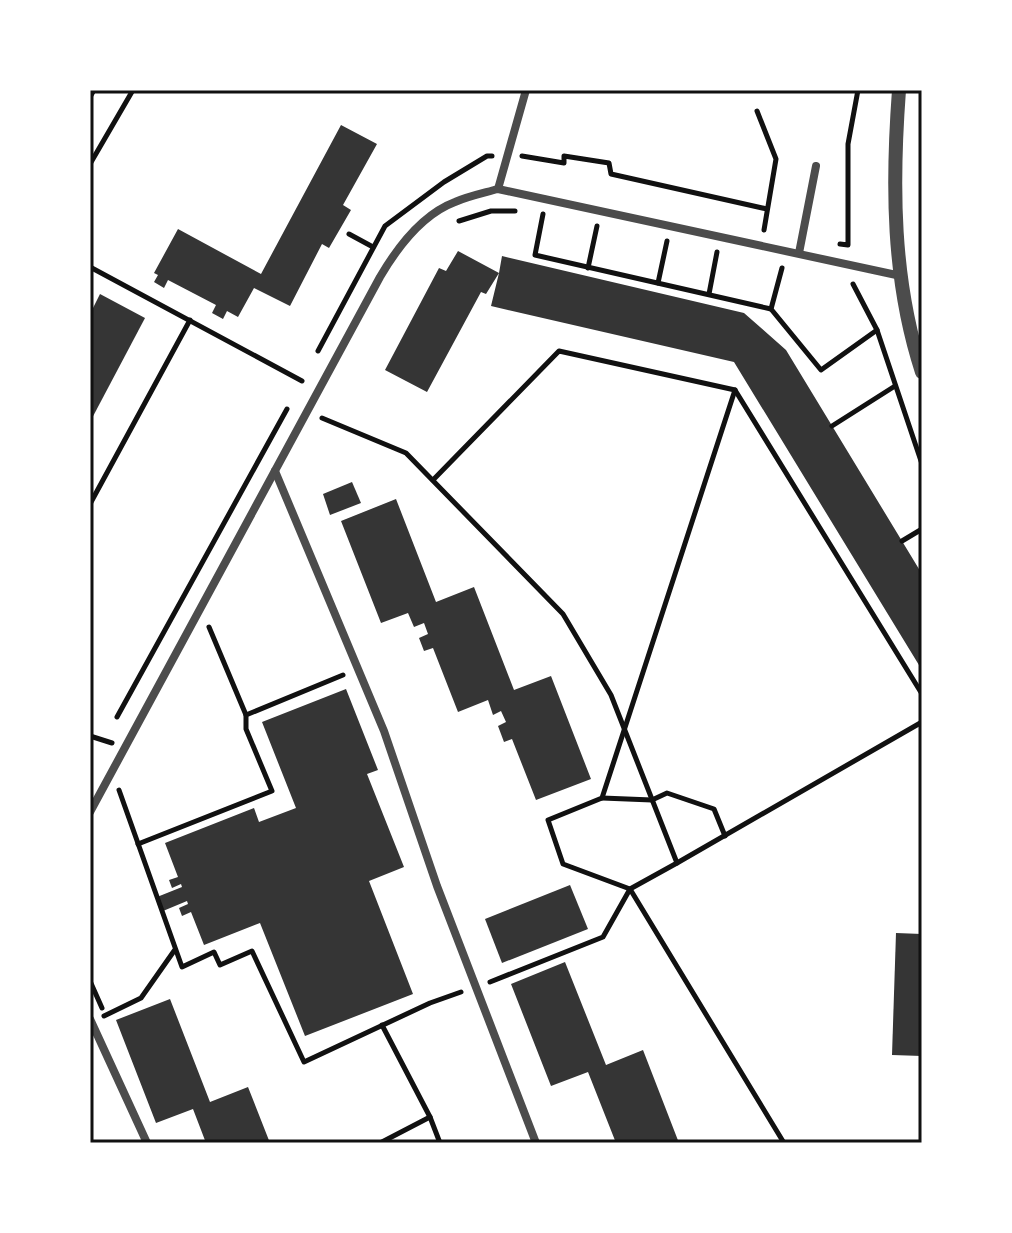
<svg xmlns="http://www.w3.org/2000/svg" width="1012" height="1233" viewBox="0 0 1012 1233" font-family="Arial,sans-serif">
	<style>
		.building { fill: #353535 }
		.lines { fill: none; stroke-linecap: round; stroke-linejoin: round }
		.path { stroke: #111; stroke-width: 5 }
		.minor { stroke: #4c4c4c; stroke-width: 8 }
		.tertiary { stroke: #4c4c4c; stroke-width: 14 }
		.neatline { fill: none; stroke: #111; stroke-width: 3 }
	</style>
	<rect width="100%" height="100%" fill="#fff"/>
	<g class="building">
		<path d="M341,125L377,144L343,205L351,210L329,248L322,244L290,306L254,288L238,317L227,311L223,319L212,313L216,305L168,280L164,288L154,282L158,275L154,273L178,229L261,274Z"/>
		<path d="M458,251L499,273L502,256L744,313L786,350L922,574V670L734,362L491,306L499,273L486,294L481,292L427,392L385,370L439,268L446,271Z"/>
		<path d="M100,294L145,318L90,422V314Z"/>
		<path d="M352,482L361,503L330,515L323,494Z"/>
		<path d="M396,499L436,602L474,587L514,690L551,676L591,779L536,800L512,739L504,742L498,726L506,722L501,711L493,715L488,700L458,712L433,648L424,651L419,638L428,634L424,623L414,627L408,613L381,623L341,521Z"/>
		<path d="M346,689L378,770L367,774L404,867L369,881L413,994L305,1036L260,923L204,945L191,912L182,916L179,908L188,904L187,901L163,911L157,897L182,887L181,884L172,888L169,880L178,877L165,843L254,808L259,822L296,808L262,722Z"/>
		<path d="M570,885L588,929L502,963L485,919Z"/>
		<path d="M896,933L922,934V1056L892,1055Z"/>
		<path d="M565,962L606,1065L643,1050L679,1143H616L588,1072L551,1086L511,984Z"/>
		<path d="M170,999L210,1102L248,1087L270,1143H206L193,1109L156,1123L116,1020Z"/>
	</g>
	<g class="lines">
		<g class="path">
			<path d="M90,97L94,90"/>
			<path d="M757,111L776,159L764,230"/>
			<path d="M522,156L564,163V156L609,163L611,174L767,209"/>
			<path d="M90,164L133,90"/>
			<path d="M922,212V226"/>
			<path d="M543,214L535,255L771,309"/>
			<path d="M459,221L491,211H515"/>
			<path d="M349,234L373,247"/>
			<path d="M840,244L848,245V144L858,90"/>
			<path d="M90,267L302,381"/>
			<path d="M588,268L597,226"/>
			<path d="M782,268L771,309L821,370L877,330"/>
			<path d="M658,283L667,241"/>
			<path d="M853,284L877,330L922,464"/>
			<path d="M709,294L717,252"/>
			<path d="M318,351L385,226L444,182L487,156H492"/>
			<path d="M322,418L406,453L563,614L611,695L677,863L630,889L784,1143"/>
			<path d="M832,426L895,386"/>
			<path d="M433,480L559,351L735,390L922,694"/>
			<path d="M90,504L190,320"/>
			<path d="M902,541L922,529"/>
			<path d="M209,627L246,715"/>
			<path d="M117,717L287,409"/>
			<path d="M90,736L112,743"/>
			<path d="M119,790L182,967L214,952L220,965L252,951L304,1062L430,1003L461,992"/>
			<path d="M602,798L652,800L667,793L714,809L725,836"/>
			<path d="M138,844L272,791L246,729V715L343,675"/>
			<path d="M677,863L922,722"/>
			<path d="M90,981L102,1008"/>
			<path d="M490,982L603,937L630,889L563,864L548,820L602,798L735,390"/>
			<path d="M104,1016L141,998L174,951"/>
			<path d="M382,1025L430,1117L440,1143"/>
			<path d="M380,1143L430,1117"/>
		</g>
		<g class="minor">
			<path d="M498,189L526,90"/>
			<path d="M799,253L816,166"/>
			<path d="M275,471L384,731L437,886L536,1143"/>
			<path d="M90,812L380,277C397,248 423,214 455,202C469,196 484,193 498,189L901,276"/>
			<path d="M90,1019L147,1143"/>
		</g>
		<path class="tertiary" d="M899,90C892,184 892,280 922,372"/>
	</g>
	<rect width="1012" height="1233" fill="none" stroke="#ffffff" stroke-width="184"/>
	<rect x="92" y="92" width="828" height="1049" class="neatline"/>
</svg>
